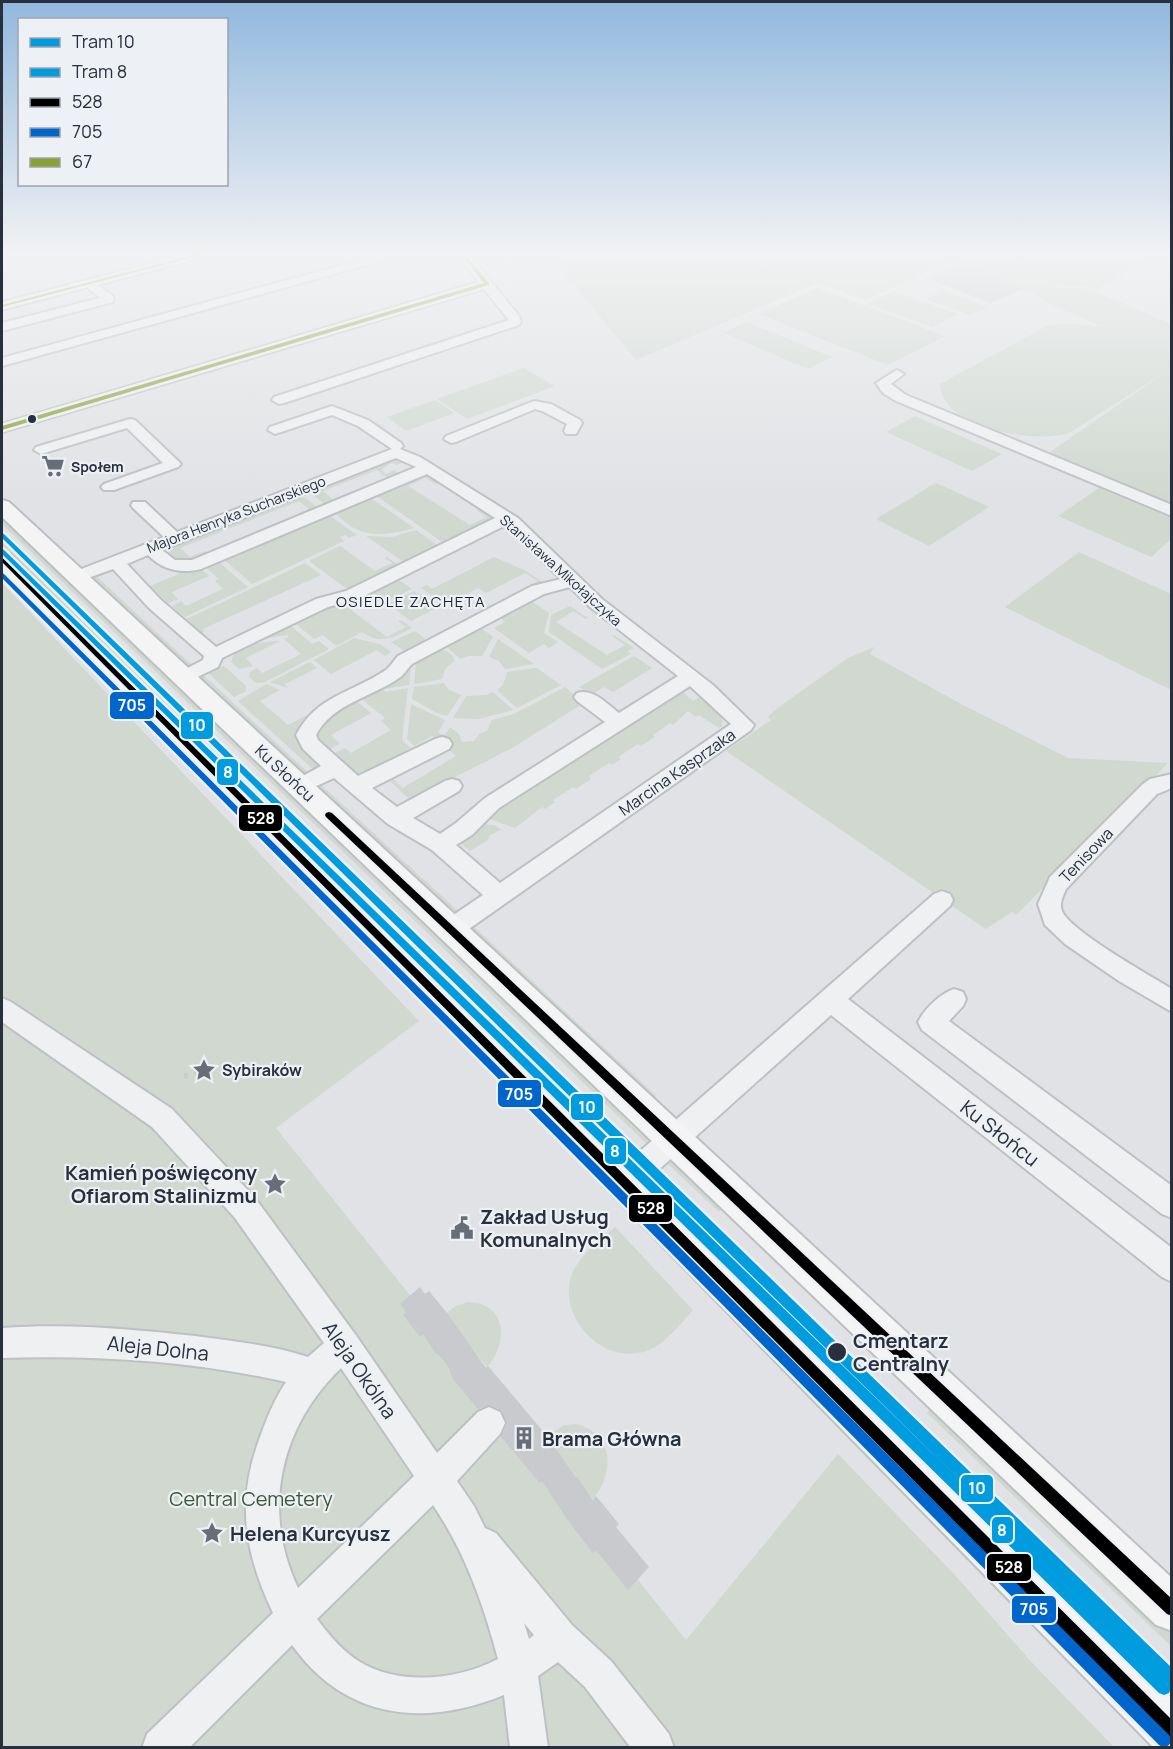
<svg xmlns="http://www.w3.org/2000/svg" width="1173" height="1749" viewBox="0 0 1173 1749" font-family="Manrope,sans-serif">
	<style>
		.green { fill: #d0d8d0 }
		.building { fill: #c8cacd }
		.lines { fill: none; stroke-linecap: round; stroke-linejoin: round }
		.minor-casing { stroke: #bec0c3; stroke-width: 4 }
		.major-casing { stroke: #bcbfc3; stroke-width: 4 }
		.minor { fill: #eff0f1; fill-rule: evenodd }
		.major { fill: #f4f4f5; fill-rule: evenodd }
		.rail { stroke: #c8cacd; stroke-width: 5; stroke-dasharray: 4 7; stroke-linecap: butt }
		.bus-1-casing { stroke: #edf0f5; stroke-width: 5 }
		.bus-2-casing { stroke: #edf0f5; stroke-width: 5 }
		.bus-3-casing { stroke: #edf0f5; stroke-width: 5 }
		.bus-1 { fill: #000; fill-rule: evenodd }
		.bus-2 { fill: #06c; fill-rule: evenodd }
		.bus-3 { fill: #8aa133; fill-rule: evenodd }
		.tram-1-casing { stroke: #edf0f5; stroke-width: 5 }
		.tram-2-casing { stroke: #edf0f5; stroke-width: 5 }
		.tram-1 { fill: #009cdd; fill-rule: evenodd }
		.tram-2 { fill: #009cdd; fill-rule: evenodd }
		.bus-dot { fill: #282f3d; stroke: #edf0f5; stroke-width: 2 }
		.labels { text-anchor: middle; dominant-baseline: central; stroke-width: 4.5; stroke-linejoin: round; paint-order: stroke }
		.far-poi-label { font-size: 14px; font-weight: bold; fill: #282f3d; stroke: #edf0f5; text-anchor: start }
		.far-street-label { font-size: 14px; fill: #282f3d; stroke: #edf0f5 }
		.far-neighbourhood-label { font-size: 15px; letter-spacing: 1.5px; fill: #1a202d; stroke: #edf0f5 }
		.street-label { font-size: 16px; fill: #282f3d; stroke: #edf0f5 }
		.poi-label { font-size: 16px; font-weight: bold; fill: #282f3d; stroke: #edf0f5; text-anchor: start }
		.near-street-label { font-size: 20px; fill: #282f3d; stroke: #edf0f5 }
		.near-poi-label { font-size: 20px; font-weight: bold; fill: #282f3d; stroke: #edf0f5; text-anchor: start }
		.near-stop-label { font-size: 20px; font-weight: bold; fill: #282f3d; stroke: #edf0f5; text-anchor: start }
		.near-park-label { font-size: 20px; fill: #3b5836; stroke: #edf0f5 }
		.line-badge { stroke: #edf0f5; stroke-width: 2 }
		.badge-label { font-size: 16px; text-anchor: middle; font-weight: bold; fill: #fff }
	</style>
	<rect width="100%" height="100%" fill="#e0e2e5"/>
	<g class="green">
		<path d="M547,252H1142L1161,255L1163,257L1162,259L1153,258L1098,288L1059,285L1050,287L1096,289L1094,291L1171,324V506L1047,454L1170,369L1069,433C1036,444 942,429 940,384L1049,325L1071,324L1103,327L1043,301L1037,295L1024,289L952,262L865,300L817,283L636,360Z"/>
		<path d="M817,288L945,336L888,365L759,314Z"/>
		<path d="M894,291L958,314L932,327L867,303Z"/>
		<path d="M944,291L988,307L970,315L926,299Z"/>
		<path d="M747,322L832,357L808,369L723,333Z"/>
		<path d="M523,368L555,386L467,419L437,399Z"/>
		<path d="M435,400L454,413L406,431L387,417Z"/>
		<path d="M915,416L1002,454L972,471L886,432Z"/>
		<path d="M386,461L405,462L396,465L391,463L381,470L386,474L394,470L403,477L380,487L374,483L387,478L377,470L323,491L333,500L346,494L352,499L327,506L312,494L313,490Z"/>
		<path d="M423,473L439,483L436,484L425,478L408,486L470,525L487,517L477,510L479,509L496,519L445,544L378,497L376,494Z"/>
		<path d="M936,483L989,507L929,546L876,519Z"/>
		<path d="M1099,488L1171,518V539L1151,557L1058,516Z"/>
		<path d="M295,497L306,498L319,509L301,520L295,515L309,509L299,501L180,548L190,557L205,551L211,556L196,562L173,561L162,549Z"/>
		<path d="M368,498H371L414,528C382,537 358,539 335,512Z"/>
		<path d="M2,513L653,1139L650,1147L2,524Z"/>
		<path d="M324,515L330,516L357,535L349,538L345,535L340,537L344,541L252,584L221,557L302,524L305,526L309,524L306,522Z"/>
		<path d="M416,530L440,547L405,563L366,536L392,537Z"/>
		<path d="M2,540L636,1159L631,1162L622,1163L2,550Z"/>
		<path d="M340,546L375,571L392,563L385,558L387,557L400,566L347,589L309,561Z"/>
		<path d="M1079,552L1171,594V690L1005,607Z"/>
		<path d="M494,557L526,571L544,583L533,590L528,587L538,581L525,573L486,593L478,588L446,605L421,588L427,585L432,589Z"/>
		<path d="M215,559L248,587L185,617L172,606L181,601L186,606L223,589L215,581L219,579L203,565Z"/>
		<path d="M305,563L321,575L203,629L204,632L201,633L187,619Z"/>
		<path d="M198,566L209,576L172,592L178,600L168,603L150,586Z"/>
		<path d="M93,573L196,669H189L88,578Z"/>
		<path d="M399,580L412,589L385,602L373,593Z"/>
		<path d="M2,583L419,1021L276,1128L686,1640L838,1454L954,1574L1035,1666L1114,1747H2Z"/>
		<path d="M414,591L438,607L411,621L388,604Z"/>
		<path d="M368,595L379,604L377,605L370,600L351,610L387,637L406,627L398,621L401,620L412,628C393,638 381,645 362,632L336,646L323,635L314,639L295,623L325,608Z"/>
		<path d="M528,599L549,613L544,633L558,642L549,648L544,644L529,653L494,628L505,622L497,615Z"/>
		<path d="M570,606L588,618L586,619L573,611L556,622L607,655L625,645L612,636L614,635L634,648L628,651L631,654L602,669L549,632L551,615Z"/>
		<path d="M290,625L312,644L319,641L329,649L265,682L256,683L249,677L250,672L257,668L262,673L301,654L284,639L289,637L287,635L262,639Z"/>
		<path d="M472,629H482L493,637L482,656H469L460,659L444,644Z"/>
		<path d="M415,631L431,644L406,652L391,642Z"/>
		<path d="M354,638L380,644L391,652L385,656L377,650L331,674L314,660Z"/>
		<path d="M498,639L534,664L505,669L499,661L489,657Z"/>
		<path d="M280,641L246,658L253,666L239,669L231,662C234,643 265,642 280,641Z"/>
		<path d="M440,647L453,656L454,661L445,669L442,679L414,684L416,662Z"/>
		<path d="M874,647L870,654L965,706L1068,758L1168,763L1016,915L1012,912L986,929L726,751L771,720L768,717L775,710L848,658Z"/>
		<path d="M634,656L652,668L613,692L604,687L591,695L579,687Z"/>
		<path d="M310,662L317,668L285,684L288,688L270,682Z"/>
		<path d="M224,666L246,686V691L234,697L208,673Z"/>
		<path d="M411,666L409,685L384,689L385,692L408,688L402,740L410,748L389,761L394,766L376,770L374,768L361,774H357L335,753L345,748L351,753L391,730L381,721L385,718L359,697Z"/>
		<path d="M537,668L561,685L517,708L497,690L503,685L507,672Z"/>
		<path d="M201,673L312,776L306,777L198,678Z"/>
		<path d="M444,683L449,690L461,695L447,716L437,713L412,699L414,687Z"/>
		<path d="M266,684L280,690L260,701L288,725L309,714L313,717L311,718L323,765L317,773L238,701Z"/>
		<path d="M565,687L584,703L512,748L410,800L383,774L391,777L403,788L456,756L432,736L414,746L407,739L411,704L445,720L438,733L445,735L450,727L459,734L462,742L474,741L479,734L487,731L492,720L514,714Z"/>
		<path d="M679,688L693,701L702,696L722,717V726L719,728L699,715L696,717L688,711L673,725L670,723L653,735L655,737L641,746L638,744L618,757L621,759L612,765L609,763L589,776L591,779L576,789L573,787L553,800L555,802L545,809L542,807L515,828L487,818L485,814Z"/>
		<path d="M493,692L513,710L479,719L453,718L466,696L486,695Z"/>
		<path d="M354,699L371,713L331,735L340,744L325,752L311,735L325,719Z"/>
		<path d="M319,783L458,911H443L318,790Z"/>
		<path d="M475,824L494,825L505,832L500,830L489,836L488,840L470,851L455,838Z"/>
		<path d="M473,926L651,1091L656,1096L653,1099L472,931Z"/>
		<path d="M677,1161L727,1204L719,1212L667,1163Z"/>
		<path d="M652,1176L703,1226L694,1235L649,1186Z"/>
		<path d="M615,1227L693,1310C681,1323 666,1343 649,1350C605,1368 556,1318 572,1274C580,1254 600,1241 615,1227Z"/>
		<path d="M468,1302C508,1303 508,1344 487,1367L444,1315L456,1306Z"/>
		<path d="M935,1402L1171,1627V1646L927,1413Z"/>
		<path d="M577,1424C614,1434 615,1473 593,1499L561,1460L547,1436L564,1425Z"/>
		<path d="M911,1430L1171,1685V1710L904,1440Z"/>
	</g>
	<g class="building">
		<path d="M961,265L1024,289L990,303L926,278Z"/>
		<path d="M420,1287L425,1294L429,1291L447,1313L486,1368L488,1366L547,1436L576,1478L577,1477L593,1500L596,1496L619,1524L616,1527L649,1567L628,1590L596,1550L593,1553L567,1519L542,1481L540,1483L501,1437L507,1424L502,1411L490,1405L478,1409L453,1379L448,1366L437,1353L436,1354L423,1334L420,1337L403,1315L406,1312L400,1304Z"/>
	</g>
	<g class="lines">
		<g class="minor-casing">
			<g id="minor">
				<path d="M197,252H216L214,254L98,285L113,296V302L2,331V323L100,298L87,287L2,310V302Z"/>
				<path d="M390,252H408L406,254L2,366V358Z"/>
				<path d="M455,252H467L519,316L521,322L519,325L284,403L279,404L272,400L274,397L509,320L484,289L2,432V424L479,282Z"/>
				<path d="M897,370L904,374L891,384L906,395L1172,505V516L896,401L883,393L876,383Z"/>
				<path d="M534,401L551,404L580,420L582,423L576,434H566L564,431L567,424L542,411L535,409L456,442L451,443L444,439L446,436Z"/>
				<path d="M332,406L368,420L401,443L403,446L400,449L420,457L518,518L602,599L713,685L754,725L751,730L459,936L451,938L443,936L439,929L443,922L483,895L432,850L388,824L334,778L299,794L292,792L289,787L292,782L321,766L303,749L296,735C317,695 352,693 386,670C391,666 394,660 398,656L532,586L561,579L506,525L358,599L328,607L222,658L218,667L183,684L176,682L174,678L176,674L203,660L204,656L149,608L113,569L77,582L71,581L68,577L71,573L164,537L133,508L131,505L133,502H145L177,532L392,449L358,426L332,415L275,434L268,430L270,427ZM396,458L416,467L192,560H175L162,550ZM427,474L495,518L346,591L316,599L216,647L161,600L127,564L148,555C163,570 181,574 201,569ZM570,587L590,607L678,676L619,713C607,704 593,688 577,693L574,697L577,701L605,722L485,798L456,823L440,834L413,818L459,791L462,786L459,781L452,779L445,781L397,807L372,788L449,749L452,744L449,739L442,737L435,739L358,776L318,740L316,735C332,704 372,697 399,678C404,675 407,669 412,664L544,594ZM690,686L731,724L500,883L456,845L472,835L499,808Z"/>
				<path d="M130,419L135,420L178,461L181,464L178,467L114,490H104L101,487L104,484L163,463L127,428L41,454L34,450L36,447Z"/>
				<path d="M1172,774V788L1157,794L1066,889C1063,896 1059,904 1062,911C1070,931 1151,976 1172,989V1012L1119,981L1065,944L1045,925L1038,904L1050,877L1143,784L1150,779Z"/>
				<path d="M942,891L950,894L953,900L950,906L848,999L1172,1248V1282L1162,1277L831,1015L635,1191L625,1195L615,1191L611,1182L615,1173L934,894Z"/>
				<path d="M954,989L963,992L966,999L963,1006L949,1021L1172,1186V1218L1162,1214L922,1030L918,1022C925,1008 940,994 954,989Z"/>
				<path d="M2,998L11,1002L172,1109L255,1198L355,1334L437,1453L478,1412L489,1407L500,1412L505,1423L500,1434L457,1481L474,1506L485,1528L496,1533L572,1625L611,1661L669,1734L674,1748H631L585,1687L558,1662L538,1676L548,1748H510L504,1695C423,1728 345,1719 292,1645L189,1748H142L147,1734L273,1613C245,1554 236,1503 259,1440C266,1420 274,1400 286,1382C194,1361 96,1355 2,1358V1328C66,1323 131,1329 195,1336C233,1341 271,1345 308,1357L324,1343L235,1218L152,1127L2,1022ZM341,1368L414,1476L298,1588C261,1510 280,1427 341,1368ZM433,1505C465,1552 483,1603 498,1659C458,1680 400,1686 360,1662C343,1652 329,1635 317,1619ZM524,1623L534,1635L529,1639Z"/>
			</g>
		</g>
		<g class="major-casing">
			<g id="major">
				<path d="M2,500L9,502L1172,1578V1631L1156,1625L2,517Z"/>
				<path d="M2,553L10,554L1172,1698V1748H1154L2,571Z"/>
			</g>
		</g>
		<use href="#minor" class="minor"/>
		<use href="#major" class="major"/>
		<path class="rail" d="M184,1076L211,1069"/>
		<g class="bus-1-casing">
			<g id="bus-1">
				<path d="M2,557L4,558L1172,1720V1738L1167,1736L2,562Z"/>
				<path d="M329,812L332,813L1172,1599V1616L1167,1614L326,817L325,815L326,813Z"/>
			</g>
		</g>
		<g class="bus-2-casing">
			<path id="bus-2" d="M2,573L4,574L1169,1735L1172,1740L1169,1745L1164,1748L1159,1745L2,578Z"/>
		</g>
		<g class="bus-3-casing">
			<g id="bus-3">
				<path d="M205,252H212L2,307V305Z"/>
				<path d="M459,252H463L489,283V285L2,430V426L484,283Z"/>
			</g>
		</g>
		<use href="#bus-1" class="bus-1"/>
		<use href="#bus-2" class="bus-2"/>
		<use href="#bus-3" class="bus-3"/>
		<g class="tram-1-casing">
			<path id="tram-1" d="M2,533L4,534L1172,1668V1686L1167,1684L2,538Z"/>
		</g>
		<g class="tram-2-casing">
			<path id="tram-2" d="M2,549L4,550L1169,1683L1171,1688L1169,1693L1164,1695L1159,1693L2,554Z"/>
		</g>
		<use href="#tram-1" class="tram-1"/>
		<use href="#tram-2" class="tram-2"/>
	</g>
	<linearGradient id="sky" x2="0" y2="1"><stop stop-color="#91b8de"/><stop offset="0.51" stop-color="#f1f2f3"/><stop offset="1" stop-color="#f1f2f3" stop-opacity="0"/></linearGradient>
	<rect width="1173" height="497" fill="url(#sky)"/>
	<defs>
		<g id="supermarket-bare" transform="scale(1.8)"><path d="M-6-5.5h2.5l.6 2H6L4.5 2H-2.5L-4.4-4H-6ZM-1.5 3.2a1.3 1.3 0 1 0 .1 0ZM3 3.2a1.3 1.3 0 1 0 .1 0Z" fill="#686e78" stroke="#edf0f5" stroke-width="2.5" paint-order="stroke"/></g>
		<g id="sight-bare" transform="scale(1.8)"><path d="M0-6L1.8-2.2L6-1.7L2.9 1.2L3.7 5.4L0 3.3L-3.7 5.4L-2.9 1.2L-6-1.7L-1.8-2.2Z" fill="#686e78" stroke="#edf0f5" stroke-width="2.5" paint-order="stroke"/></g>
		<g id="civic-bare" transform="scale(1.8)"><path d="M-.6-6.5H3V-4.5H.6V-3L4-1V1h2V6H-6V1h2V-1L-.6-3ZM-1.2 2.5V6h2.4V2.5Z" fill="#686e78" stroke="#edf0f5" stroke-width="2.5" paint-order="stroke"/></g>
		<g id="building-bare" transform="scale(1.8)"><path d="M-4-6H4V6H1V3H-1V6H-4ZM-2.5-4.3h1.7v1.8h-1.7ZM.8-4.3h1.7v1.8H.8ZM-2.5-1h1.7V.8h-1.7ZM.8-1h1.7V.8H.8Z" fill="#686e78" stroke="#edf0f5" stroke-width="2.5" paint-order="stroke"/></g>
	</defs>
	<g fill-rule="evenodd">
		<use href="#supermarket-bare" x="53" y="466"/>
		<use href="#sight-bare" x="204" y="1070"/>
		<use href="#sight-bare" x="275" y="1184"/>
		<use href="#civic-bare" x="462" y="1228"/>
		<use href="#building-bare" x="524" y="1438"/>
		<use href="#sight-bare" x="212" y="1533"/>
	</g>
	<g class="bus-dot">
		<circle cx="32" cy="419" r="5"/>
		<circle cx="837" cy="1352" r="10"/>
	</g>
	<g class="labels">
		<g class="far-poi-label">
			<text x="71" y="466">Społem</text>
		</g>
		<g class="far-street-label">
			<text transform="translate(236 514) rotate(-21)">Majora Henryka Sucharskiego</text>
			<text transform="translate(561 570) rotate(42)">Stanisława Mikołajczyka</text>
		</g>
		<g class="far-neighbourhood-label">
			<text x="411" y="601">OSIEDLE ZACHĘTA</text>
		</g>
		<g class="street-label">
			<text transform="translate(677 772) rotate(-35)">Marcina Kasprzaka</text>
			<text transform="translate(285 773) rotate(43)">Ku Słońcu</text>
			<text transform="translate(1086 855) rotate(-46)">Tenisowa</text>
		</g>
		<g class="poi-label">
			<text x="222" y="1070">Sybiraków</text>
		</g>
		<g class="near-street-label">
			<text transform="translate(1000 1133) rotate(38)">Ku Słońcu</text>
			<text transform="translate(158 1348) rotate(6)">Aleja Dolna</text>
			<text transform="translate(360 1370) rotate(55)">Aleja Okólna</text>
		</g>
		<g class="near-poi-label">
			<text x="257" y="1172" text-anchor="end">Kamień poświęcony<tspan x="257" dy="23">Ofiarom Stalinizmu</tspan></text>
			<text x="480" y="1216">Zakład Usług<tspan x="480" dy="23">Komunalnych</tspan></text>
			<text x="542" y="1438">Brama Główna</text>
			<text x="230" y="1533">Helena Kurcyusz</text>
		</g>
		<g class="near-stop-label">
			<text x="853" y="1340">Cmentarz<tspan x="853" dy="23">Centralny</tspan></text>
		</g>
		<g class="near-park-label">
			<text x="251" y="1498">Central Cemetery</text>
		</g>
	</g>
	<g class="line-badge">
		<rect x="109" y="691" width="46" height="29" rx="6" fill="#06c"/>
		<rect x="180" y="711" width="34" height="29" rx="6" fill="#009cdd"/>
		<rect x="216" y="758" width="23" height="28" rx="6" fill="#009cdd"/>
		<rect x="238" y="804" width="45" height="28" rx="6" fill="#000"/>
		<rect x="497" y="1079" width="45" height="29" rx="6" fill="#06c"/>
		<rect x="570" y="1093" width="34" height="28" rx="6" fill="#009cdd"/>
		<rect x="604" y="1137" width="23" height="28" rx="6" fill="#009cdd"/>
		<rect x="628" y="1194" width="45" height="29" rx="6" fill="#000"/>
		<rect x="960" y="1474" width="34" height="29" rx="6" fill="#009cdd"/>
		<rect x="991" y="1516" width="23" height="28" rx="6" fill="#009cdd"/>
		<rect x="986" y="1553" width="46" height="29" rx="6" fill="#000"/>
		<rect x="1011" y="1595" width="46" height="29" rx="6" fill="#06c"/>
	</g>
	<g class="badge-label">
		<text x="132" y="711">705</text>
		<text x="197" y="731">10</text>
		<text x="228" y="778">8</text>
		<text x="261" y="824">528</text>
		<text x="519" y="1100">705</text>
		<text x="587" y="1113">10</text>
		<text x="615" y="1157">8</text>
		<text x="651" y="1214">528</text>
		<text x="977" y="1494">10</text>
		<text x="1002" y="1536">8</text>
		<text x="1009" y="1573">528</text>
		<text x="1034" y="1615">705</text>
	</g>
	<rect width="1173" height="1749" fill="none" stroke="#282f3d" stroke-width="6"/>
	<rect x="18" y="18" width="210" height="168" fill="#edf0f5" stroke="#9ea3ab" stroke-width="1.5"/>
	<rect x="30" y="38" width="30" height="9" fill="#009cdd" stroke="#9ea3ab" stroke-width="1.5"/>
	<text x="72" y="48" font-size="18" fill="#282f3d">Tram 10</text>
	<rect x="30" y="68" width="30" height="9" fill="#009cdd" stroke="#9ea3ab" stroke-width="1.5"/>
	<text x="72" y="78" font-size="18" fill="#282f3d">Tram 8</text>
	<rect x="30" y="98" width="30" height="9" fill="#000000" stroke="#9ea3ab" stroke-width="1.5"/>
	<text x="72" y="108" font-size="18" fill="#282f3d">528</text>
	<rect x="30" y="128" width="30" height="9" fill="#0066cc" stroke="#9ea3ab" stroke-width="1.5"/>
	<text x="72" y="138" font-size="18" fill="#282f3d">705</text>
	<rect x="30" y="158" width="30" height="9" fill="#8aa133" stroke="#9ea3ab" stroke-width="1.5"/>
	<text x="72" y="168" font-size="18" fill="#282f3d">67</text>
</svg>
